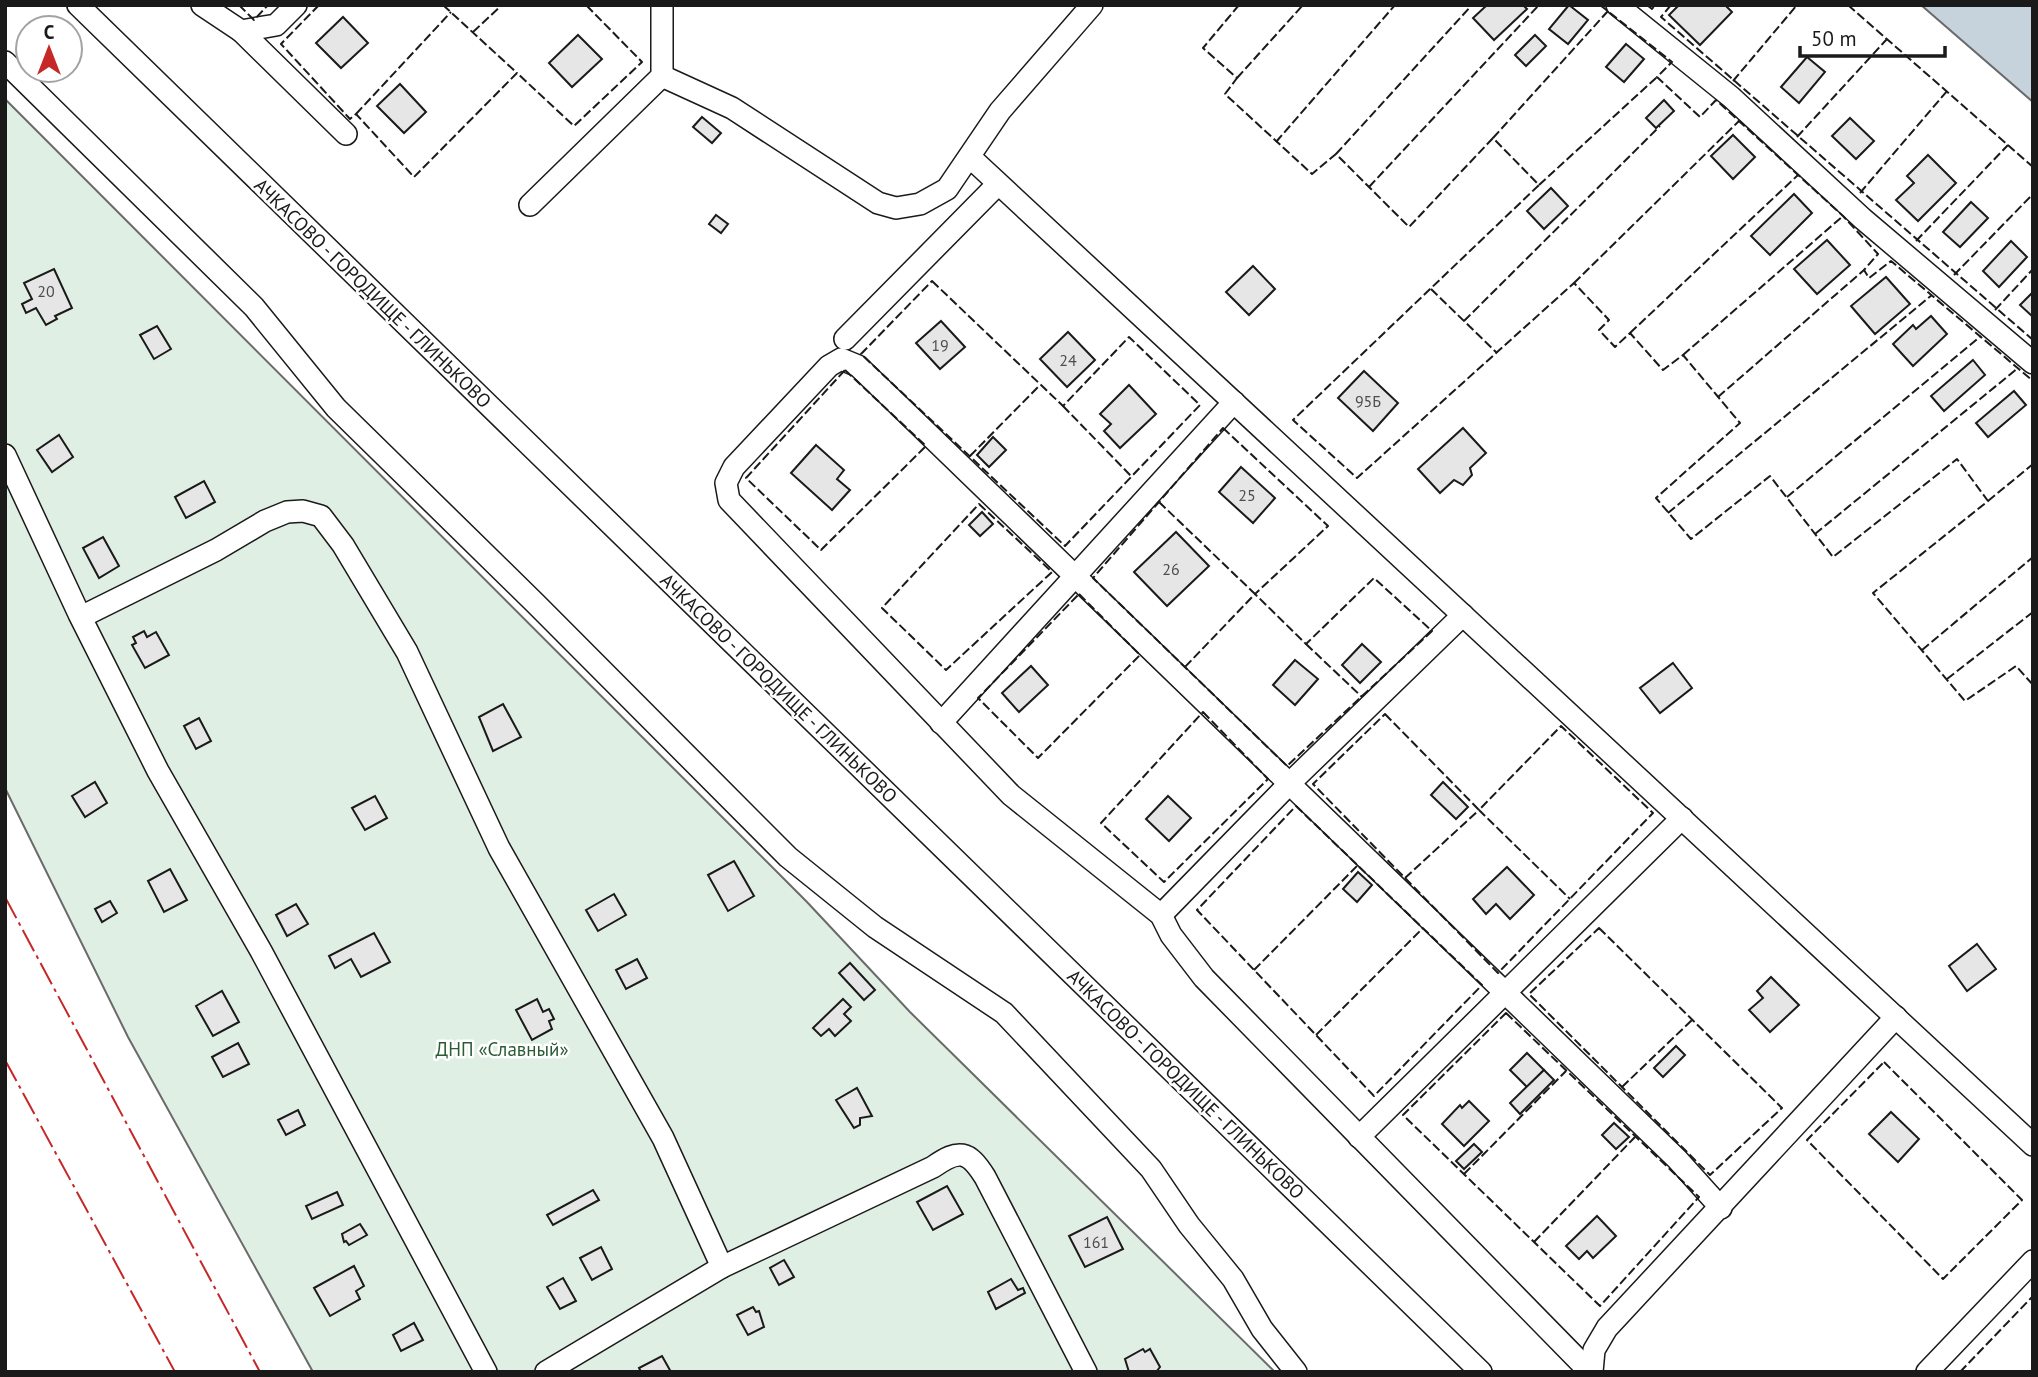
<svg xmlns="http://www.w3.org/2000/svg" width="2038" height="1377" viewBox="0 0 2038 1377" font-family="'PT Sans',sans-serif">
	<style>
		.green { fill: #e0efe3; stroke: #6a6a6a; stroke-width: 2 }
		.water { fill: #c6d2dc; stroke: #6a6a6a; stroke-width: 2 }
		.building { fill: #e6e6e6; stroke: #1a1a1a; stroke-width: 2 }
		.lines { fill: none; stroke-linecap: round; stroke-linejoin: round }
		.minor-casing { stroke: #1a1a1a; stroke-width: 24 }
		.minor { stroke: #fff; stroke-width: 21 }
		.fence { stroke: #1a1a1a; stroke-width: 2; stroke-dasharray: 9 3.5; stroke-linecap: butt }
		.power { stroke: #c62828; stroke-width: 2; stroke-dasharray: 24 5 3.5 5; stroke-linecap: butt }
		.labels { text-anchor: middle; dominant-baseline: central; stroke-width: 5; stroke-linejoin: round; paint-order: stroke }
		.number-label { font-size: 16px; fill: #4d4d4d }
		.street-label { font-size: 19px; fill: #1a1a1a; stroke: #fff }
		.park-label { font-size: 19px; fill: #2b5a34; stroke: #fff }
	</style>
	<rect width="100%" height="100%" fill="#fff"/>
	<path class="green" d="M5,99L807,902L910,1012L1275,1372H313L128,1037L5,788Z"/>
	<path class="water" d="M1921,5H2033V102Z"/>
	<g class="building">
		<path d="M1487,5H1523L1527,9L1494,40L1473,18Z"/>
		<path d="M1569,5L1588,20L1568,44L1549,29Z"/>
		<path d="M1679,5H1725L1732,12L1700,45L1669,15Z"/>
		<path d="M343,17L368,43L341,68L316,43Z"/>
		<path d="M578,35L602,59L572,87L549,63Z"/>
		<path d="M1535,35L1546,46L1526,66L1515,55Z"/>
		<path d="M1626,44L1644,59L1624,82L1606,67Z"/>
		<path d="M1807,57L1825,72L1799,103L1781,87Z"/>
		<path d="M400,84L426,112L404,133L377,106Z"/>
		<path d="M1664,100L1674,111L1656,128L1646,118Z"/>
		<path d="M702,117L721,133L712,143L693,127Z"/>
		<path d="M1850,118L1874,141L1856,159L1832,136Z"/>
		<path d="M1733,135L1755,157L1733,179L1711,156Z"/>
		<path d="M1928,155L1956,183L1918,221L1896,200L1914,183L1907,176Z"/>
		<path d="M1551,188L1568,206L1544,229L1527,211Z"/>
		<path d="M1794,194L1812,213L1770,255L1751,236Z"/>
		<path d="M1971,202L1988,218L1960,247L1943,232Z"/>
		<path d="M716,215L728,224L721,233L709,224Z"/>
		<path d="M1827,240L1850,265L1817,294L1794,269Z"/>
		<path d="M2011,241L2027,257L1999,287L1983,271Z"/>
		<path d="M1253,266L1275,289L1249,315L1226,292Z"/>
		<path d="M54,269L72,308L55,316L57,319L46,325L36,308L26,313L22,304L32,299L24,283Z"/>
		<path d="M1886,277L1910,304L1875,334L1851,306Z"/>
		<path d="M2033,292V317L2020,305Z"/>
		<path d="M1931,316L1947,334L1913,366L1893,344L1913,325L1916,329Z"/>
		<path d="M941,321L965,347L940,369L916,343Z"/>
		<path d="M157,326L171,349L154,359L140,335Z"/>
		<path d="M1068,332L1095,360L1067,387L1040,359Z"/>
		<path d="M1973,360L1985,375L1944,411L1931,396Z"/>
		<path d="M1364,371L1398,403L1373,431L1338,398Z"/>
		<path d="M1129,385L1156,414L1120,448L1104,431L1111,424L1100,414Z"/>
		<path d="M2014,391L2026,405L1988,437L1976,423Z"/>
		<path d="M1463,428L1486,453L1470,468L1472,475L1463,485L1454,480L1440,493L1418,469Z"/>
		<path d="M59,435L73,457L52,472L37,450Z"/>
		<path d="M993,437L1006,450L989,467L977,455Z"/>
		<path d="M816,445L844,470L837,479L850,490L832,510L791,473Z"/>
		<path d="M1241,467L1275,498L1253,523L1219,492Z"/>
		<path d="M204,481L215,502L186,518L175,497Z"/>
		<path d="M982,512L993,524L980,536L969,525Z"/>
		<path d="M1176,532L1209,566L1167,606L1134,572Z"/>
		<path d="M103,537L119,566L99,578L83,548Z"/>
		<path d="M144,631L147,637L156,632L169,655L145,668L132,645L136,643L133,637Z"/>
		<path d="M1362,644L1381,662L1360,683L1342,665Z"/>
		<path d="M1295,660L1318,679L1295,705L1273,685Z"/>
		<path d="M1673,663L1692,688L1660,713L1640,688Z"/>
		<path d="M1031,666L1048,685L1019,712L1002,693Z"/>
		<path d="M503,704L521,737L493,751L479,717Z"/>
		<path d="M199,718L211,741L196,749L184,726Z"/>
		<path d="M95,782L107,803L85,817L72,796Z"/>
		<path d="M1443,782L1468,807L1456,819L1431,795Z"/>
		<path d="M375,796L387,818L365,830L352,808Z"/>
		<path d="M1168,796L1191,818L1169,841L1146,819Z"/>
		<path d="M734,861L754,896L728,911L708,875Z"/>
		<path d="M1507,867L1534,895L1510,919L1496,904L1486,914L1473,899Z"/>
		<path d="M170,869L187,900L164,912L148,881Z"/>
		<path d="M1358,872L1372,885L1357,902L1343,889Z"/>
		<path d="M614,894L626,915L598,931L586,910Z"/>
		<path d="M110,901L117,913L102,922L95,909Z"/>
		<path d="M296,904L308,924L287,936L276,915Z"/>
		<path d="M374,933L390,962L361,977L351,959L335,968L329,956Z"/>
		<path d="M1977,944L1996,969L1967,991L1949,966Z"/>
		<path d="M637,959L647,978L626,989L616,970Z"/>
		<path d="M850,963L875,990L864,1000L839,973Z"/>
		<path d="M1771,977L1799,1005L1770,1032L1749,1010L1763,998L1757,991Z"/>
		<path d="M222,991L239,1022L213,1036L196,1006Z"/>
		<path d="M537,999L543,1012L549,1009L554,1019L549,1021L552,1029L532,1040L516,1010Z"/>
		<path d="M843,999L851,1007L844,1014L851,1021L835,1036L829,1029L821,1036L813,1028Z"/>
		<path d="M238,1043L249,1064L223,1077L212,1057Z"/>
		<path d="M1676,1046L1685,1055L1663,1077L1654,1068Z"/>
		<path d="M1527,1053L1544,1070L1527,1087L1510,1070Z"/>
		<path d="M1544,1070L1554,1080L1520,1114L1510,1103Z"/>
		<path d="M857,1088L872,1116L860,1118V1125L854,1128L836,1100Z"/>
		<path d="M1469,1101L1489,1121L1464,1146L1442,1124L1460,1105L1462,1108Z"/>
		<path d="M298,1110L305,1125L286,1135L278,1120Z"/>
		<path d="M1891,1112L1919,1139L1898,1162L1869,1134Z"/>
		<path d="M1614,1123L1629,1137L1616,1149L1602,1135Z"/>
		<path d="M1474,1144L1482,1152L1464,1169L1456,1161Z"/>
		<path d="M947,1186L963,1214L933,1230L917,1202Z"/>
		<path d="M593,1190L599,1200L553,1225L547,1215Z"/>
		<path d="M337,1192L343,1205L312,1219L306,1206Z"/>
		<path d="M1597,1216L1616,1236L1593,1258L1587,1251L1579,1259L1566,1246Z"/>
		<path d="M1107,1217L1123,1249L1085,1267L1069,1236Z"/>
		<path d="M360,1224L367,1235L349,1245L346,1241L344,1242L342,1234Z"/>
		<path d="M601,1247L612,1269L592,1280L580,1258Z"/>
		<path d="M784,1260L794,1277L779,1285L770,1268Z"/>
		<path d="M354,1266L364,1286L356,1291L360,1299L330,1316L314,1288Z"/>
		<path d="M563,1278L576,1301L560,1309L547,1287Z"/>
		<path d="M1011,1279L1018,1290L1023,1288L1025,1293L996,1309L988,1292Z"/>
		<path d="M753,1307L756,1312L759,1311L764,1327L748,1335L737,1315Z"/>
		<path d="M414,1323L423,1340L401,1351L393,1335Z"/>
		<path d="M1143,1349L1145,1352L1150,1349L1160,1367L1156,1372H1129L1125,1359Z"/>
		<path d="M662,1356L671,1372H641L639,1368Z"/>
	</g>
	<g class="lines">
		<g class="minor-casing">
			<g id="minor">
				<path d="M78,5L1481,1372"/>
				<path d="M202,5L241,31L276,25L296,5"/>
				<path d="M1617,5L1731,97L1863,219L2033,363"/>
				<path d="M241,31L346,134"/>
				<path d="M5,62L254,307L336,408L536,604L788,857L875,927L1004,1013L1151,1169L1189,1225L1233,1279L1262,1329L1296,1372"/>
				<path d="M662,76L732,108L878,203L896,208L920,204L947,189L1000,111L1092,5"/>
				<path d="M971,158L2033,1145"/>
				<path d="M530,205L662,76V5"/>
				<path d="M845,339L998,184"/>
				<path d="M5,455L79,614L158,771L261,951L486,1372"/>
				<path d="M81,617L216,550L265,521L287,512L303,511L321,516L343,545L407,652L499,848L663,1138L722,1267"/>
				<path d="M941,723L1234,402"/>
				<path d="M1161,915L1291,782L1463,615"/>
				<path d="M1359,1137L1682,818"/>
				<path d="M546,1372L722,1267L933,1167C959,1149 968,1150 985,1177L1086,1372"/>
				<path d="M1590,1372L1204,978L1171,935L1161,915L1011,795L729,500L726,483L734,467L829,366L841,359L858,366L1677,1159L1721,1208"/>
				<path d="M1592,1372L1594,1350L1607,1328L1896,1017"/>
				<path d="M1927,1372L2033,1261"/>
			</g>
		</g>
		<use href="#minor" class="minor"/>
		<g class="fence">
			<path d="M239,5L254,20L268,5"/>
			<path d="M319,5L281,44L350,119L356,114L414,177L517,73L574,126L642,62L586,5"/>
			<path d="M443,5L517,73"/>
			<path d="M1239,5L1203,48L1237,78L1225,94L1312,174L1336,154L1409,227L1493,138L1539,185L1293,420L1357,478L1574,283L1609,320L1599,330L1615,347L1630,333L1663,370L1683,355L1740,423L1656,498L1691,539L1770,476L1833,557L1957,459L1988,501L1873,593L1965,701L2016,666L2033,685"/>
			<path d="M1600,5L1672,62L1657,77L1700,117L1716,100L1843,216L1878,254L1864,270L1869,278L1891,261L2033,381"/>
			<path d="M1647,5L1652,9L1655,5"/>
			<path d="M1671,5L1661,17L2033,340"/>
			<path d="M1848,5L2033,167"/>
			<path d="M473,32L502,5"/>
			<path d="M1237,78L1303,5"/>
			<path d="M1733,81L1797,5"/>
			<path d="M356,114L451,12"/>
			<path d="M1797,137L1887,39"/>
			<path d="M1493,138L1608,11"/>
			<path d="M1276,142L1395,5"/>
			<path d="M1336,154L1472,5"/>
			<path d="M1539,185L1657,77"/>
			<path d="M1369,187L1539,5"/>
			<path d="M1860,193L1947,91"/>
			<path d="M1916,241L2008,145"/>
			<path d="M1954,275L2033,194"/>
			<path d="M932,281L1063,406L1129,337L1200,405L1065,546L861,354Z"/>
			<path d="M1574,283L1739,121"/>
			<path d="M1431,289L1497,353"/>
			<path d="M1995,310L2033,269"/>
			<path d="M1464,321L1660,126"/>
			<path d="M1630,333L1798,175"/>
			<path d="M1683,355L1843,216"/>
			<path d="M845,370L926,446L821,550L746,478Z"/>
			<path d="M1718,397L1864,270"/>
			<path d="M1063,406L1131,476"/>
			<path d="M1223,428L1328,526L1255,594L1306,644L1374,578L1432,631L1287,766L1093,578Z"/>
			<path d="M970,456L1040,385"/>
			<path d="M1787,497L1981,336"/>
			<path d="M1988,501L2033,464"/>
			<path d="M1159,502L1255,594L1185,667"/>
			<path d="M979,504L1052,572L946,670L882,608Z"/>
			<path d="M1668,513L1932,295"/>
			<path d="M1815,534L2018,368"/>
			<path d="M1079,594L1140,655L1038,758L978,698Z"/>
			<path d="M1306,644L1362,697"/>
			<path d="M1922,650L2033,557"/>
			<path d="M1947,679L2033,612"/>
			<path d="M1203,712L1268,779L1164,882L1101,823Z"/>
			<path d="M1385,714L1479,810L1561,726L1653,813L1498,973L1313,784Z"/>
			<path d="M1296,806L1482,985L1374,1096L1197,910Z"/>
			<path d="M1405,878L1479,810L1570,899"/>
			<path d="M1599,928L1782,1108L1710,1175L1529,994Z"/>
			<path d="M1254,970L1358,865"/>
			<path d="M1506,1013L1699,1197L1600,1306L1403,1115Z"/>
			<path d="M1316,1035L1423,928"/>
			<path d="M1884,1062L2022,1200L1943,1279L1807,1140Z"/>
			<path d="M1622,1087L1692,1020"/>
			<path d="M1464,1174L1566,1071"/>
			<path d="M1534,1242L1635,1137"/>
			<path d="M1960,1372L2033,1296"/>
		</g>
		<g class="power">
			<path d="M5,897L260,1372"/>
			<path d="M5,1060L175,1372"/>
		</g>
	</g>
	<g class="labels">
		<g class="number-label">
			<text x="46" y="291">20</text>
			<text x="940" y="345">19</text>
			<text x="1068" y="360">24</text>
			<text x="1368" y="401">95Б</text>
			<text x="1247" y="495">25</text>
			<text x="1171" y="569">26</text>
			<text x="1096" y="1242">161</text>
		</g>
		<g class="street-label">
			<text transform="translate(373 293) rotate(44)">АЧКАСОВО - ГОРОДИЩЕ - ГЛИНЬКОВО</text>
			<text transform="translate(779 688) rotate(44)">АЧКАСОВО - ГОРОДИЩЕ - ГЛИНЬКОВО</text>
			<text transform="translate(1186 1084) rotate(44)">АЧКАСОВО - ГОРОДИЩЕ - ГЛИНЬКОВО</text>
		</g>
		<g class="park-label">
			<text x="502" y="1049">ДНП «Славный»</text>
		</g>
	</g>
	<rect width="2038" height="1377" fill="none" stroke="#1a1a1a" stroke-width="14"/>
	<g transform="translate(49 49)"><circle r="33" fill="#ffffff" stroke="#a3a3a3" stroke-width="2"/>
	<path d="M0-5L12 26L0 18L-12 26Z" fill="#c62828"/>
	<text y="-10" font-size="19" font-weight="bold" text-anchor="middle" fill="#1a1a1a">С</text>
	</g>
	<path d="M1800 46v10h145v-10" fill="none" stroke="#1a1a1a" stroke-width="3.5"/>
	<text x="1811" y="46" font-size="21" fill="#1a1a1a" stroke="#ffffff" stroke-width="5" paint-order="stroke">50 m</text>
</svg>
